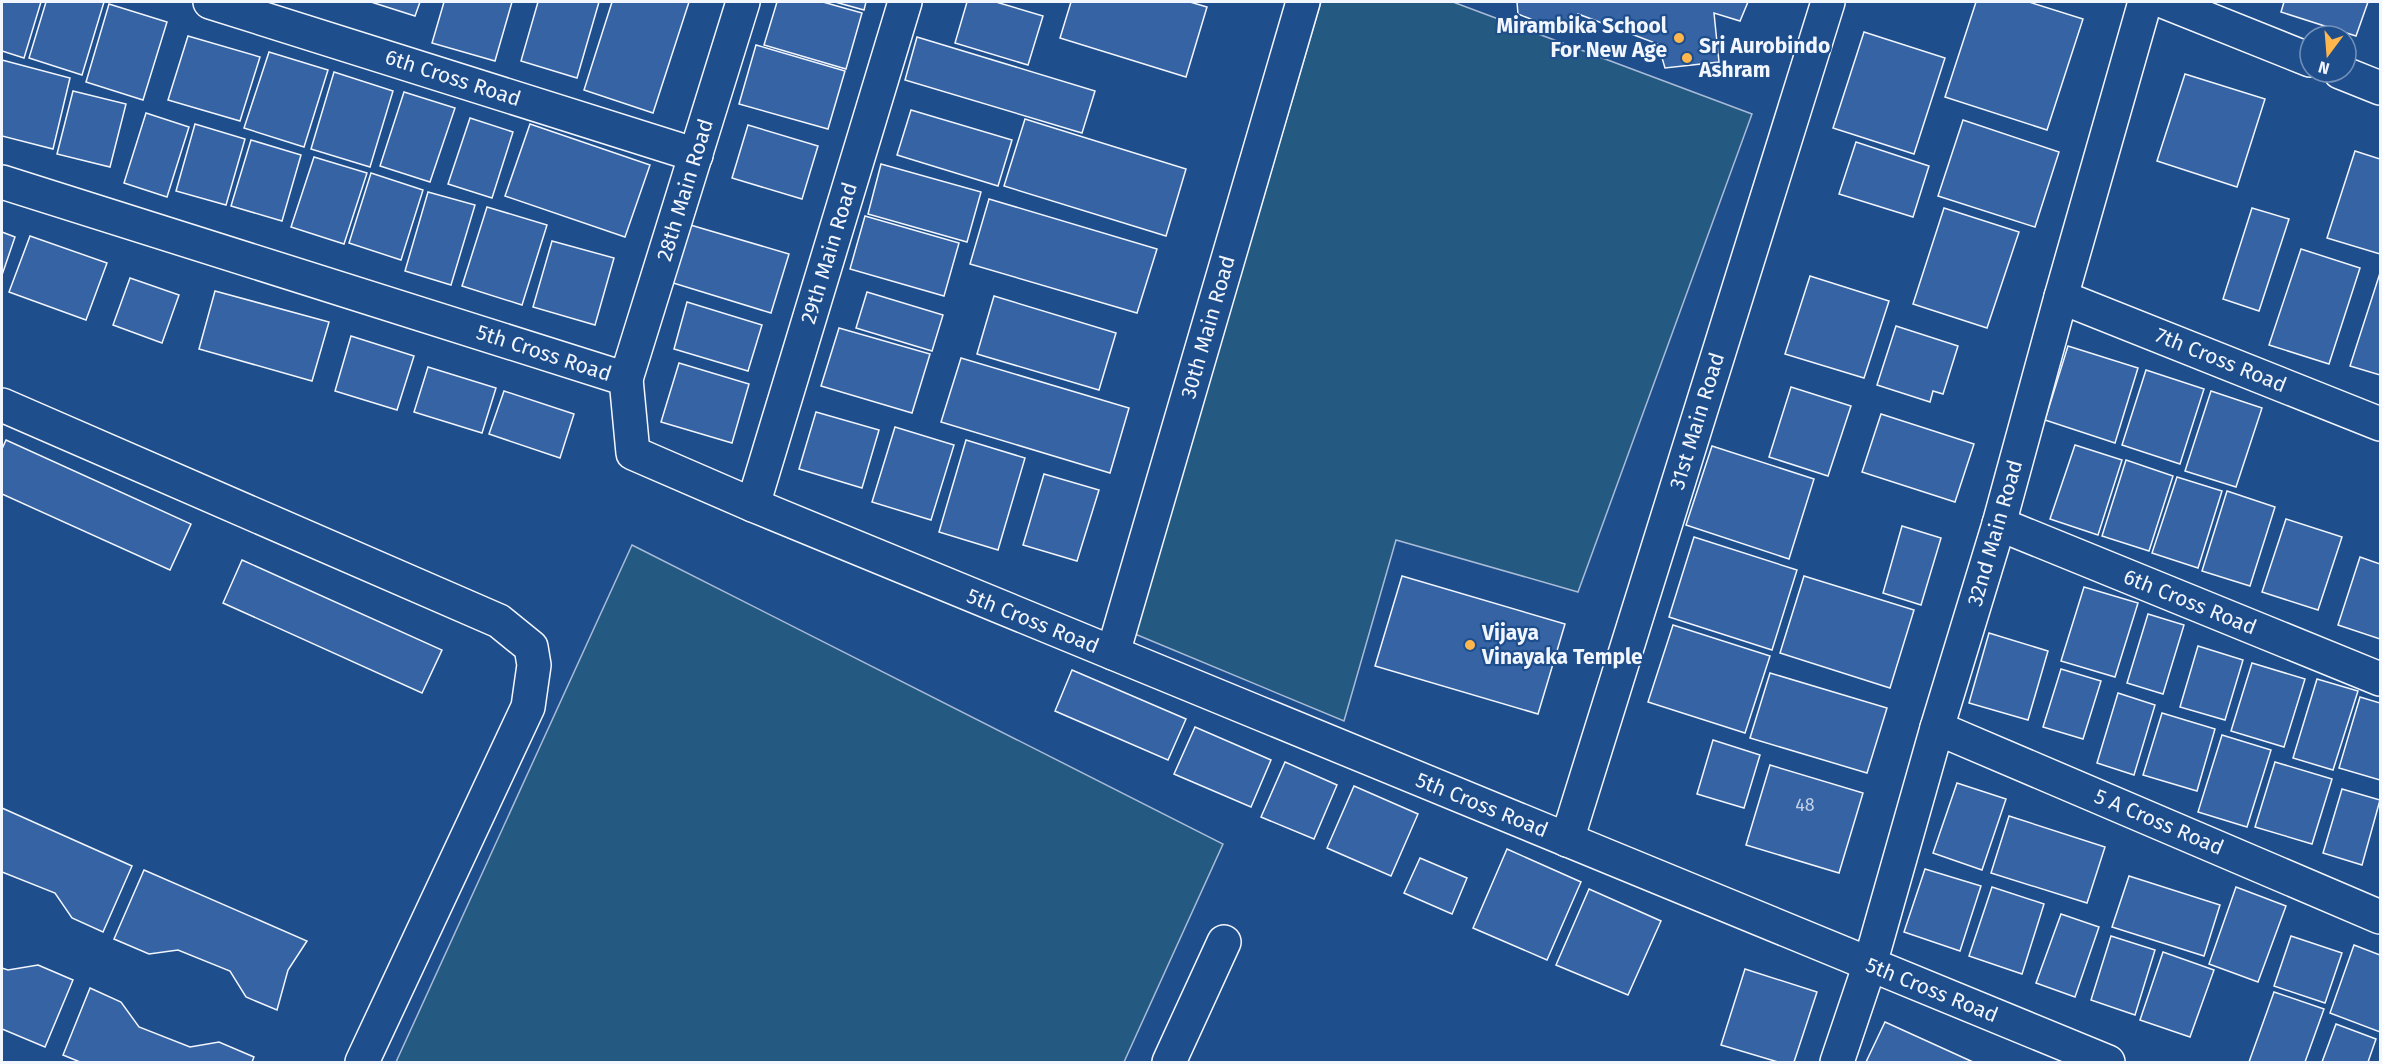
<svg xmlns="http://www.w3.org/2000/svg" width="2382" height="1064" viewBox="0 0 2382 1064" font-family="'Fira Sans',sans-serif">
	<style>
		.green { fill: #245a82; stroke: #a8bbd7; stroke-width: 1.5 }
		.building { fill: #3563a3; stroke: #f2f6ff; stroke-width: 1.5 }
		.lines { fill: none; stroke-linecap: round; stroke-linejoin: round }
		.minor-casing { stroke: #f2f6ff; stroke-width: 36 }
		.minor { stroke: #1f4e8c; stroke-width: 33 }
		.poi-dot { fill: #ffb74d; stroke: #1f4e8c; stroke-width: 2 }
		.labels { text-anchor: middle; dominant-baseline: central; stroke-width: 4.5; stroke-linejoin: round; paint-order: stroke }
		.number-label { font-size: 18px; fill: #c3d1e8 }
		.poi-label { font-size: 21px; font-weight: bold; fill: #f2f6ff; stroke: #1f4e8c; text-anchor: start }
		.street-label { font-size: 21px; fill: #f2f6ff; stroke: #1f4e8c }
	</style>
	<rect width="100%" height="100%" fill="#1f4e8c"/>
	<g class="green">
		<path d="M1321,2H1453L1752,114L1578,592L1396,540L1344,721L1135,634Z"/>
		<path d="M632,545L1223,844L1124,1062H396Z"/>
	</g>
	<g class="building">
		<path d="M2,2H41L24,58L2,51Z"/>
		<path d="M46,2H104L82,75L29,58Z"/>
		<path d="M371,2H420L415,16Z"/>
		<path d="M444,2H512L495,61L432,43Z"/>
		<path d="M538,2H599L577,78L521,61Z"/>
		<path d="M612,2H689L653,113L584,90Z"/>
		<path d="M777,2H823L862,13L846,69L764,45Z"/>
		<path d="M835,2H866L864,10Z"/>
		<path d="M967,2H996L1043,16L1028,65L955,43Z"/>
		<path d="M1071,2H1190L1207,7L1186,77L1060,38Z"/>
		<path d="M1517,2H1748L1740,21L1714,13L1719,62L1665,68L1658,44L1578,14L1563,32L1518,14Z"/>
		<path d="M1976,2H2029L2083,19L2047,130L1945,97Z"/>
		<path d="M2284,2H2368L2356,36L2281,12Z"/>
		<path d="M109,4L167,22L143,100L86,82Z"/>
		<path d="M1864,32L1945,58L1914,154L1833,128Z"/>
		<path d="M188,36L260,57L240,121L168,100Z"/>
		<path d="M917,37L1095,91L1082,133L905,80Z"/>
		<path d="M756,45L845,71L828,129L739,104Z"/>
		<path d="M269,52L328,70L304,147L244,128Z"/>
		<path d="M2,60L70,78L53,149L2,136Z"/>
		<path d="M334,72L393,91L370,167L311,149Z"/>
		<path d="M2185,74L2265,99L2237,187L2157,161Z"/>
		<path d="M73,91L126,104L110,167L57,154Z"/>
		<path d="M404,92L455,108L430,182L380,166Z"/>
		<path d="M911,110L1012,140L998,186L897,155Z"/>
		<path d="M146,113L189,127L167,197L124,183Z"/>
		<path d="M470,118L513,132L492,198L448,184Z"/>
		<path d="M1025,119L1186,169L1166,236L1004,186Z"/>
		<path d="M1963,120L2059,152L2035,227L1938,196Z"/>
		<path d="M195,124L245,139L226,205L176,191Z"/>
		<path d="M530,124L650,165L625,237L505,196Z"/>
		<path d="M748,125L818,146L802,199L732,178Z"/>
		<path d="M251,140L301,155L282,221L231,206Z"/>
		<path d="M1856,142L1929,166L1913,217L1839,194Z"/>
		<path d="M2355,151L2380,159V254L2327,238Z"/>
		<path d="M314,157L367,173L344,244L291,227Z"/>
		<path d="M881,164L981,192L967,242L868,214Z"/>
		<path d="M371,173L423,190L401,260L349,243Z"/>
		<path d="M428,192L475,205L451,285L405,271Z"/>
		<path d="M989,199L1157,249L1137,313L970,264Z"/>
		<path d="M487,207L547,225L522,305L462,286Z"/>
		<path d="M1944,208L2019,232L1987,328L1913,304Z"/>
		<path d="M2252,208L2289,219L2259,311L2223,299Z"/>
		<path d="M865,216L959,243L944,296L850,269Z"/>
		<path d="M687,224L789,254L771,313L670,282Z"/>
		<path d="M2,232L15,237L2,275Z"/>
		<path d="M30,236L107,263L86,320L9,292Z"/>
		<path d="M552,241L614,258L595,325L533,307Z"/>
		<path d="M2301,249L2360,268L2329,364L2269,345Z"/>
		<path d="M2380,273V375L2350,366Z"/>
		<path d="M1810,276L1889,301L1864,378L1785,354Z"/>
		<path d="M130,278L179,295L162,343L113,325Z"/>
		<path d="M215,291L329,322L312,381L199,349Z"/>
		<path d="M867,292L943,315L932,351L856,328Z"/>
		<path d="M994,296L1116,333L1099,390L977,354Z"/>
		<path d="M687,302L762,325L748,371L674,349Z"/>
		<path d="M1896,326L1958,346L1943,394L1933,391L1930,402L1877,385Z"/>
		<path d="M839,328L930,354L912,413L821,386Z"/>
		<path d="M351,336L414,356L397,410L335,391Z"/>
		<path d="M2068,346L2138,368L2115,443L2045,420Z"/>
		<path d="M961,358L1129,408L1110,473L941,422Z"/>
		<path d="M679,363L749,384L732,443L661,422Z"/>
		<path d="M428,367L496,388L482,433L414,412Z"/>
		<path d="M2146,370L2204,389L2180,464L2122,445Z"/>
		<path d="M1791,387L1851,406L1828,476L1769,457Z"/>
		<path d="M504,391L574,414L560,458L489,434Z"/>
		<path d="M2211,391L2262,408L2236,487L2185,471Z"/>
		<path d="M816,412L879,430L862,488L799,469Z"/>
		<path d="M1881,414L1974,444L1955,502L1862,472Z"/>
		<path d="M895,427L954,445L931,520L872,502Z"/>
		<path d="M6,440L191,524L170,570L2,494V449Z"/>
		<path d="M966,440L1025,458L998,550L939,532Z"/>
		<path d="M2075,445L2122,460L2098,535L2050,519Z"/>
		<path d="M1712,446L1814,479L1789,559L1686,525Z"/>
		<path d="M2126,460L2173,476L2149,551L2102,536Z"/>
		<path d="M1044,474L1099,490L1077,561L1023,545Z"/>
		<path d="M2177,477L2222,491L2198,568L2152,553Z"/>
		<path d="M2227,491L2275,507L2250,586L2202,571Z"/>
		<path d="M2286,519L2342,537L2318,610L2262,592Z"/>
		<path d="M1902,526L1941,538L1921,605L1883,593Z"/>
		<path d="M1694,537L1797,570L1772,650L1669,617Z"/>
		<path d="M2360,557L2380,564V639L2338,625Z"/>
		<path d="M242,560L442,650L422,693L223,603Z"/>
		<path d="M1402,576L1565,624L1538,714L1375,666Z"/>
		<path d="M1804,576L1914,610L1890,688L1780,653Z"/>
		<path d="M2084,587L2138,603L2115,677L2061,661Z"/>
		<path d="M2148,614L2184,625L2163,694L2127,683Z"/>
		<path d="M1673,625L1770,656L1745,733L1648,702Z"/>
		<path d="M1989,633L2048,651L2028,720L1969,703Z"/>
		<path d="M2198,646L2243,660L2225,720L2180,707Z"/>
		<path d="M2252,663L2305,679L2284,747L2231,731Z"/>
		<path d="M2061,669L2101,681L2083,739L2043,727Z"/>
		<path d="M1072,670L1186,719L1168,760L1055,711Z"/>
		<path d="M1770,673L1887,708L1867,773L1750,738Z"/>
		<path d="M2317,679L2358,691L2333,770L2293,758Z"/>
		<path d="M2118,693L2155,705L2134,775L2097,763Z"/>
		<path d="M2360,697L2380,703V780L2339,768Z"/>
		<path d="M2162,713L2215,729L2197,791L2143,775Z"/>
		<path d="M1195,727L1271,760L1251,807L1174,774Z"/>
		<path d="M2222,735L2271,750L2247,827L2198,812Z"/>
		<path d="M1713,740L1760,755L1744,808L1697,794Z"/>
		<path d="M1285,762L1337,785L1314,839L1261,817Z"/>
		<path d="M2275,762L2332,779L2312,844L2255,827Z"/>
		<path d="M1770,765L1863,793L1839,873L1746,845Z"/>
		<path d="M1957,783L2006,799L1982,870L1933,853Z"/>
		<path d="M1354,786L1418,814L1391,876L1327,848Z"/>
		<path d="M2342,789L2380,800L2362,865L2323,853Z"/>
		<path d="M2,808L132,866L103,932L72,918L55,893L2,872Z"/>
		<path d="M2009,816L2105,847L2087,903L1991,873Z"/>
		<path d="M1507,849L1581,882L1547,960L1473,928Z"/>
		<path d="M1420,858L1467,878L1452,914L1404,893Z"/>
		<path d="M1925,869L1981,886L1960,951L1904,932Z"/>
		<path d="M144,870L307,941L288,970L277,1010L246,997L230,971L178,950L149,954L114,939Z"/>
		<path d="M2129,876L2220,905L2204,956L2112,927Z"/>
		<path d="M1992,887L2044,904L2022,974L1969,956Z"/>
		<path d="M2236,887L2286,906L2258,982L2209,964Z"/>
		<path d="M1589,889L1661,921L1628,995L1556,965Z"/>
		<path d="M2061,914L2099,927L2075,997L2036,983Z"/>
		<path d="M2111,936L2155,950L2135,1015L2091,1000Z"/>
		<path d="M2291,936L2342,953L2325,1003L2274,986Z"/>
		<path d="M2354,945L2380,955V1032L2330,1013Z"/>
		<path d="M2163,952L2214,970L2190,1037L2140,1020Z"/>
		<path d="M38,965L73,980L45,1047L2,1029V968L8,970Z"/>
		<path d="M1745,969L1817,992L1794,1062H1778L1721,1045Z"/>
		<path d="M90,988L121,1002L139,1027L190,1047L219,1042L254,1057L252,1062H80L63,1055Z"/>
		<path d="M2274,992L2324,1009L2305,1062H2249Z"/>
		<path d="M1885,1022L1973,1062H1866Z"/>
		<path d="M2336,1024L2376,1039L2368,1062H2322Z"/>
	</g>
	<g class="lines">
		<g class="minor-casing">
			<g id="minor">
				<path d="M210,2L696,155"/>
				<path d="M2165,2L2310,60"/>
				<path d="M2340,72L2380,88"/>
				<path d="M2,182L626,379L633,453L753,505L2108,1062"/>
				<path d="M2061,297L2380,424"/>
				<path d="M626,379L743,2"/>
				<path d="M2,405L499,621L531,647L534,665L528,707L362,1062"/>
				<path d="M753,505L905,2"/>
				<path d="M1999,524L2380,679"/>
				<path d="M1113,653L1303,2"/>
				<path d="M1937,728L2380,917"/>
				<path d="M1567,840L1828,2"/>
				<path d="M1169,1062L1224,942"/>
				<path d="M1837,1062L1870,964L1937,728L1999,524L2061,297L2145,2"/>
			</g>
		</g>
		<use href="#minor" class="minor"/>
	</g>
	<g class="poi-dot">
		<circle cx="1679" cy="38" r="6"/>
		<circle cx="1687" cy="58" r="6"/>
		<circle cx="1470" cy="645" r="6"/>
	</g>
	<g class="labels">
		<g class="number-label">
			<text x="1805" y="805">48</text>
		</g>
		<g class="poi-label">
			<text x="1667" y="26" text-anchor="end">Mirambika School<tspan x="1667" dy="24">For New Age</tspan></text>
			<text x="1699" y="46">Sri Aurobindo<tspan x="1699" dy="24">Ashram</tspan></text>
			<text x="1482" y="633">Vijaya<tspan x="1482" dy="24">Vinayaka Temple</tspan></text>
		</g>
		<g class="street-label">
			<text transform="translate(453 78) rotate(18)">6th Cross Road</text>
			<text transform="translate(685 190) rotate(-73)">28th Main Road</text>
			<text transform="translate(829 253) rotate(-73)">29th Main Road</text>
			<text transform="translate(1208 327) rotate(-74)">30th Main Road</text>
			<text transform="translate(544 353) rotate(18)">5th Cross Road</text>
			<text transform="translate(2221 360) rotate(22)">7th Cross Road</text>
			<text transform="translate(1697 421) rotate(-73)">31st Main Road</text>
			<text transform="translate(1995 533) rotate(-74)">32nd Main Road</text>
			<text transform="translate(2190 602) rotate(22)">6th Cross Road</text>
			<text transform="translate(1033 621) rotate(22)">5th Cross Road</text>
			<text transform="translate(1482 805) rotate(22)">5th Cross Road</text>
			<text transform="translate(2159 822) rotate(23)">5 A Cross Road</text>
			<text transform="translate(1932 990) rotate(22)">5th Cross Road</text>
		</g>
	</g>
	<rect width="2382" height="1064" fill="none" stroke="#f2f6ff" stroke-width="6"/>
	<g transform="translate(2328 54) rotate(196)"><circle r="28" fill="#1f4e8c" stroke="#7391ba" stroke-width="1.5"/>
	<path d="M0-4.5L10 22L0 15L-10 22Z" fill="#ffb74d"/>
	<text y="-9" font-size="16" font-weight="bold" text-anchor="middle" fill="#f2f6ff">N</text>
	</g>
</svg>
